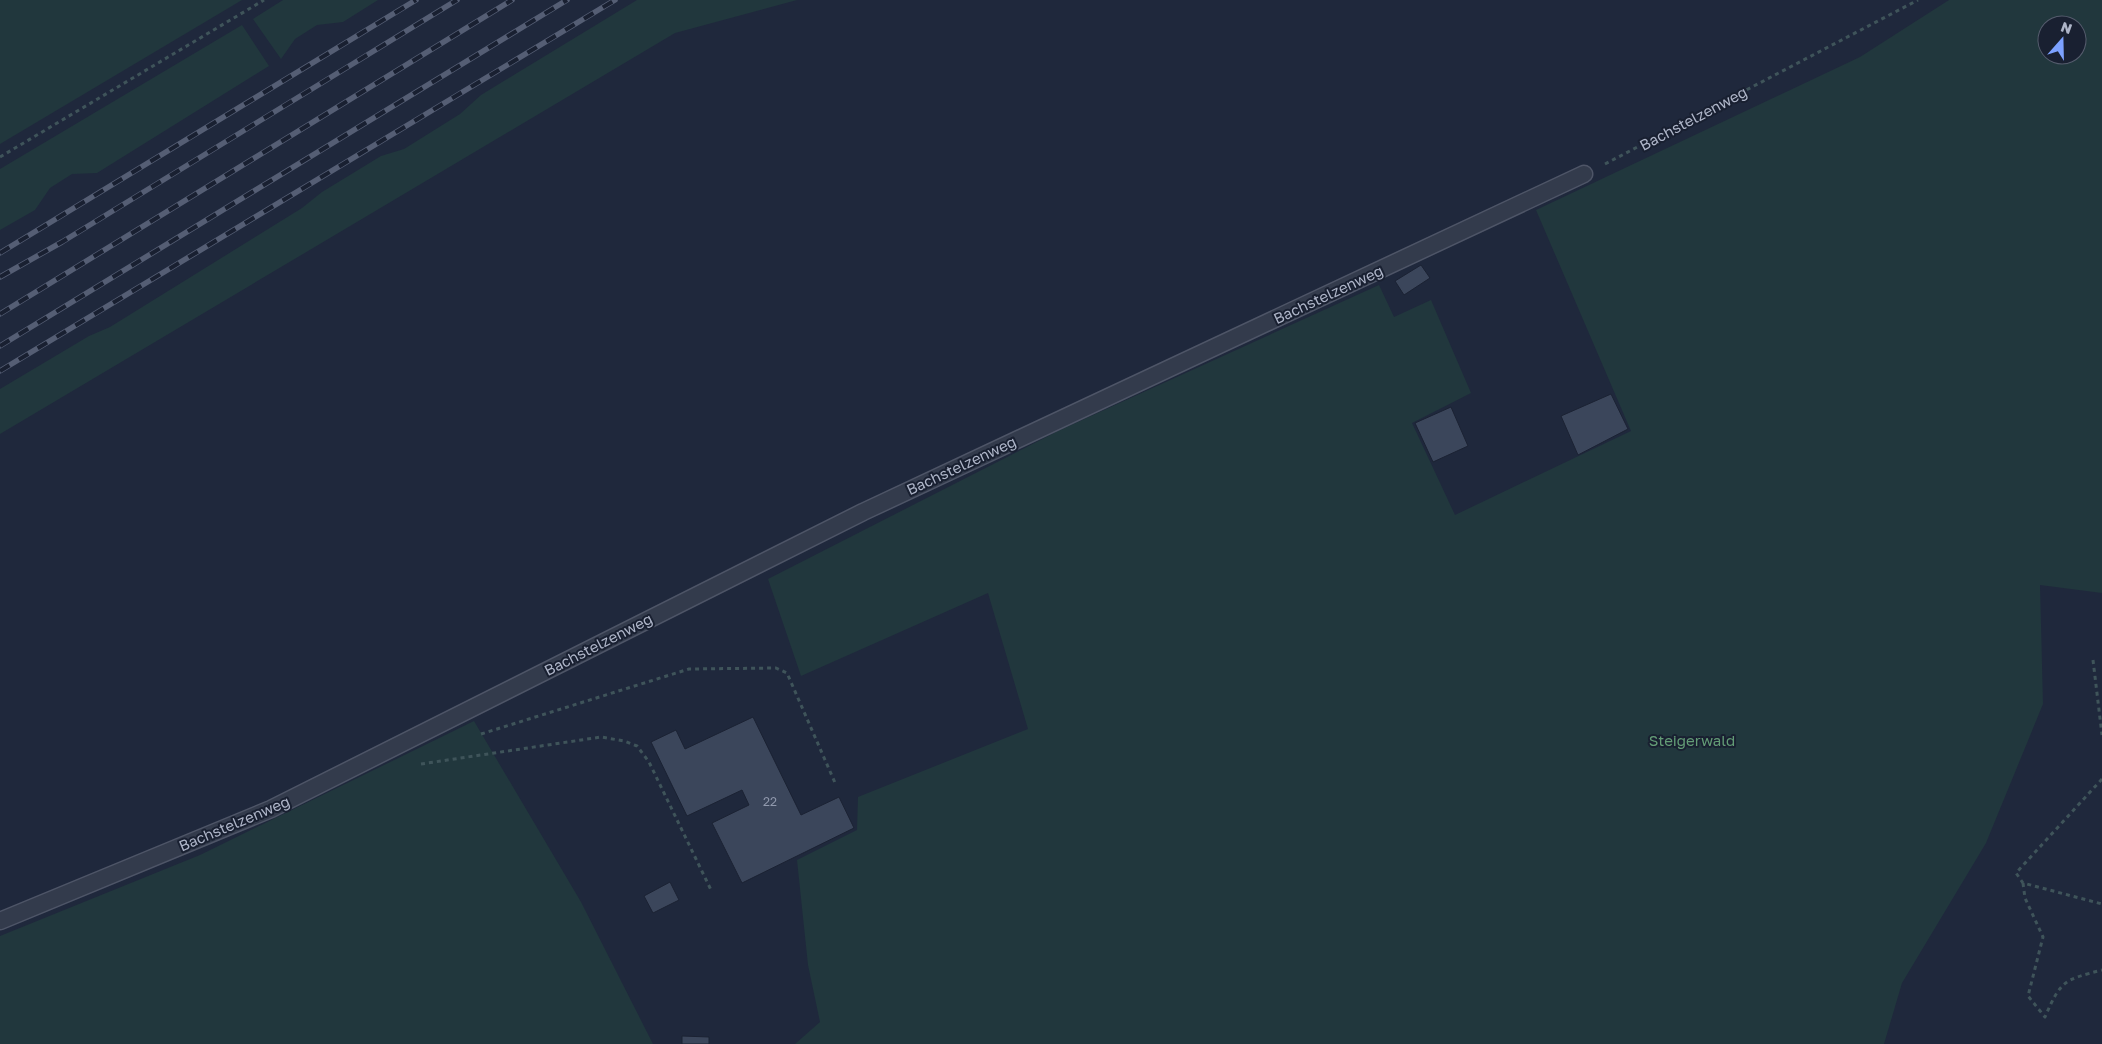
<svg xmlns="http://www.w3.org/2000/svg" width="2102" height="1044" viewBox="0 0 2102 1044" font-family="'Golos Text',sans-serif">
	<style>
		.green { fill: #21373d; fill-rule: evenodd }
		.building { fill: #3b465b; stroke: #1b2233 }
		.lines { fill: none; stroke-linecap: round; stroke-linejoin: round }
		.lane-casing { stroke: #4e5567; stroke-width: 19 }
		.path { stroke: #3f545a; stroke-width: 3; stroke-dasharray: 4 4; stroke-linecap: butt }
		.lane { stroke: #333b4c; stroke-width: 16 }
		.rail-casing { stroke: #555e74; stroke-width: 5.5 }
		.rail { stroke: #192031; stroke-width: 4; stroke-dasharray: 11; stroke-linecap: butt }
		.labels { text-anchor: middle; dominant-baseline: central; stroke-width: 4; stroke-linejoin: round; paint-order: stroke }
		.number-label { font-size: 12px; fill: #9199ad }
		.street-label { font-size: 15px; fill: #aeb5c8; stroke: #192031 }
		.park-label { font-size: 15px; fill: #639c76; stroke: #192031 }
	</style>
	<rect width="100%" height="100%" fill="#1f283c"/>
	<g class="green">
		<path d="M0,0H242L0,144Z"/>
		<path d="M283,0H378L343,22L317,25L295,39L281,59L253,19Z"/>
		<path d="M637,0H797L675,33L0,434V389L89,336L110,327L302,208L322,192L381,156L404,149L460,114L481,95Z"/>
		<path d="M1949,0H2102V593L2040,585L2043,704L1986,843L1902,983L1884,1044H795L820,1022L808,965L797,860L857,830L858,797L1028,729L988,593L801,676L768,579L1058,431L1379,285L1394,317L1431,300L1471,393L1412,423L1455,515L1631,431L1536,210L1860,57ZM2047,25H2077V55H2047Z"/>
		<path d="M242,25L269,66L97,173L72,174L50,188L35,210L0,230V169Z"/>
		<path d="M474,721L581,902L653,1044H0V936L200,855Z"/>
	</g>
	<g class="building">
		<path d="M1421,265L1430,278L1404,295L1395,281Z"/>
		<path d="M1611,394L1628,429L1578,455L1561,416Z"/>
		<path d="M1451,407L1468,446L1433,462L1415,423Z"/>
		<path d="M753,717L801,815L839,797L854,828L742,883L712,823L749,805L742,790L687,816L651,742L676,730L685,749Z"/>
		<path d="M670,882L679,900L653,913L644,896Z"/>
		<path d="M682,1036L709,1037V1044H682Z"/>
	</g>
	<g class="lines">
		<g class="lane-casing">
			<path id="lane" d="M0,921L271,809L863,512L1584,174"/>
		</g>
		<g class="path">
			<path d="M0,157L264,0"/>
			<path d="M1605,164L1918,0"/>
			<path d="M2093,660L2102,735"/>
			<path d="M481,734L689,669L776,668L787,673L836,785"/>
			<path d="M421,764L601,737L624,741L637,746L649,762L712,892"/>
			<path d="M2102,779L2016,873L2023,883L2102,904"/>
			<path d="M2023,883L2025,898L2043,937L2028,996L2045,1017C2061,980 2064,980 2102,970"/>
		</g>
		<use href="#lane" class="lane"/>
		<g class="rail-casing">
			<g id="rail">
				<path d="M0,253L416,0"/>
				<path d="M0,277L62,242L457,0"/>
				<path d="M0,314L512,0"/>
				<path d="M0,346L567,0"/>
				<path d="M0,371L615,0"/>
			</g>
		</g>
		<use href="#rail" class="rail"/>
	</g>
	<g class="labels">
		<g class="number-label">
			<text x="770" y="801">22</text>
		</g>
		<g class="street-label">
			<text transform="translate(1693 118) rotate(-28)">Bachstelzenweg</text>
			<text transform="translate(1328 294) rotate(-25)">Bachstelzenweg</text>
			<text transform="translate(961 465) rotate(-25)">Bachstelzenweg</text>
			<text transform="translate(598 644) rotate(-27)">Bachstelzenweg</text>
			<text transform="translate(234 823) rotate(-23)">Bachstelzenweg</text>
		</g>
		<g class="park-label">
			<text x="1692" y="740">Steigerwald</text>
		</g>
	</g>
	<g transform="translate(2062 40) rotate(20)"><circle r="24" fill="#192031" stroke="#555c6d"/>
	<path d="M0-4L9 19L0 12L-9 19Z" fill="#7ca1ff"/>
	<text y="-8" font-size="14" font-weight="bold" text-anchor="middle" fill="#aeb5c8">N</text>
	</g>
</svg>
